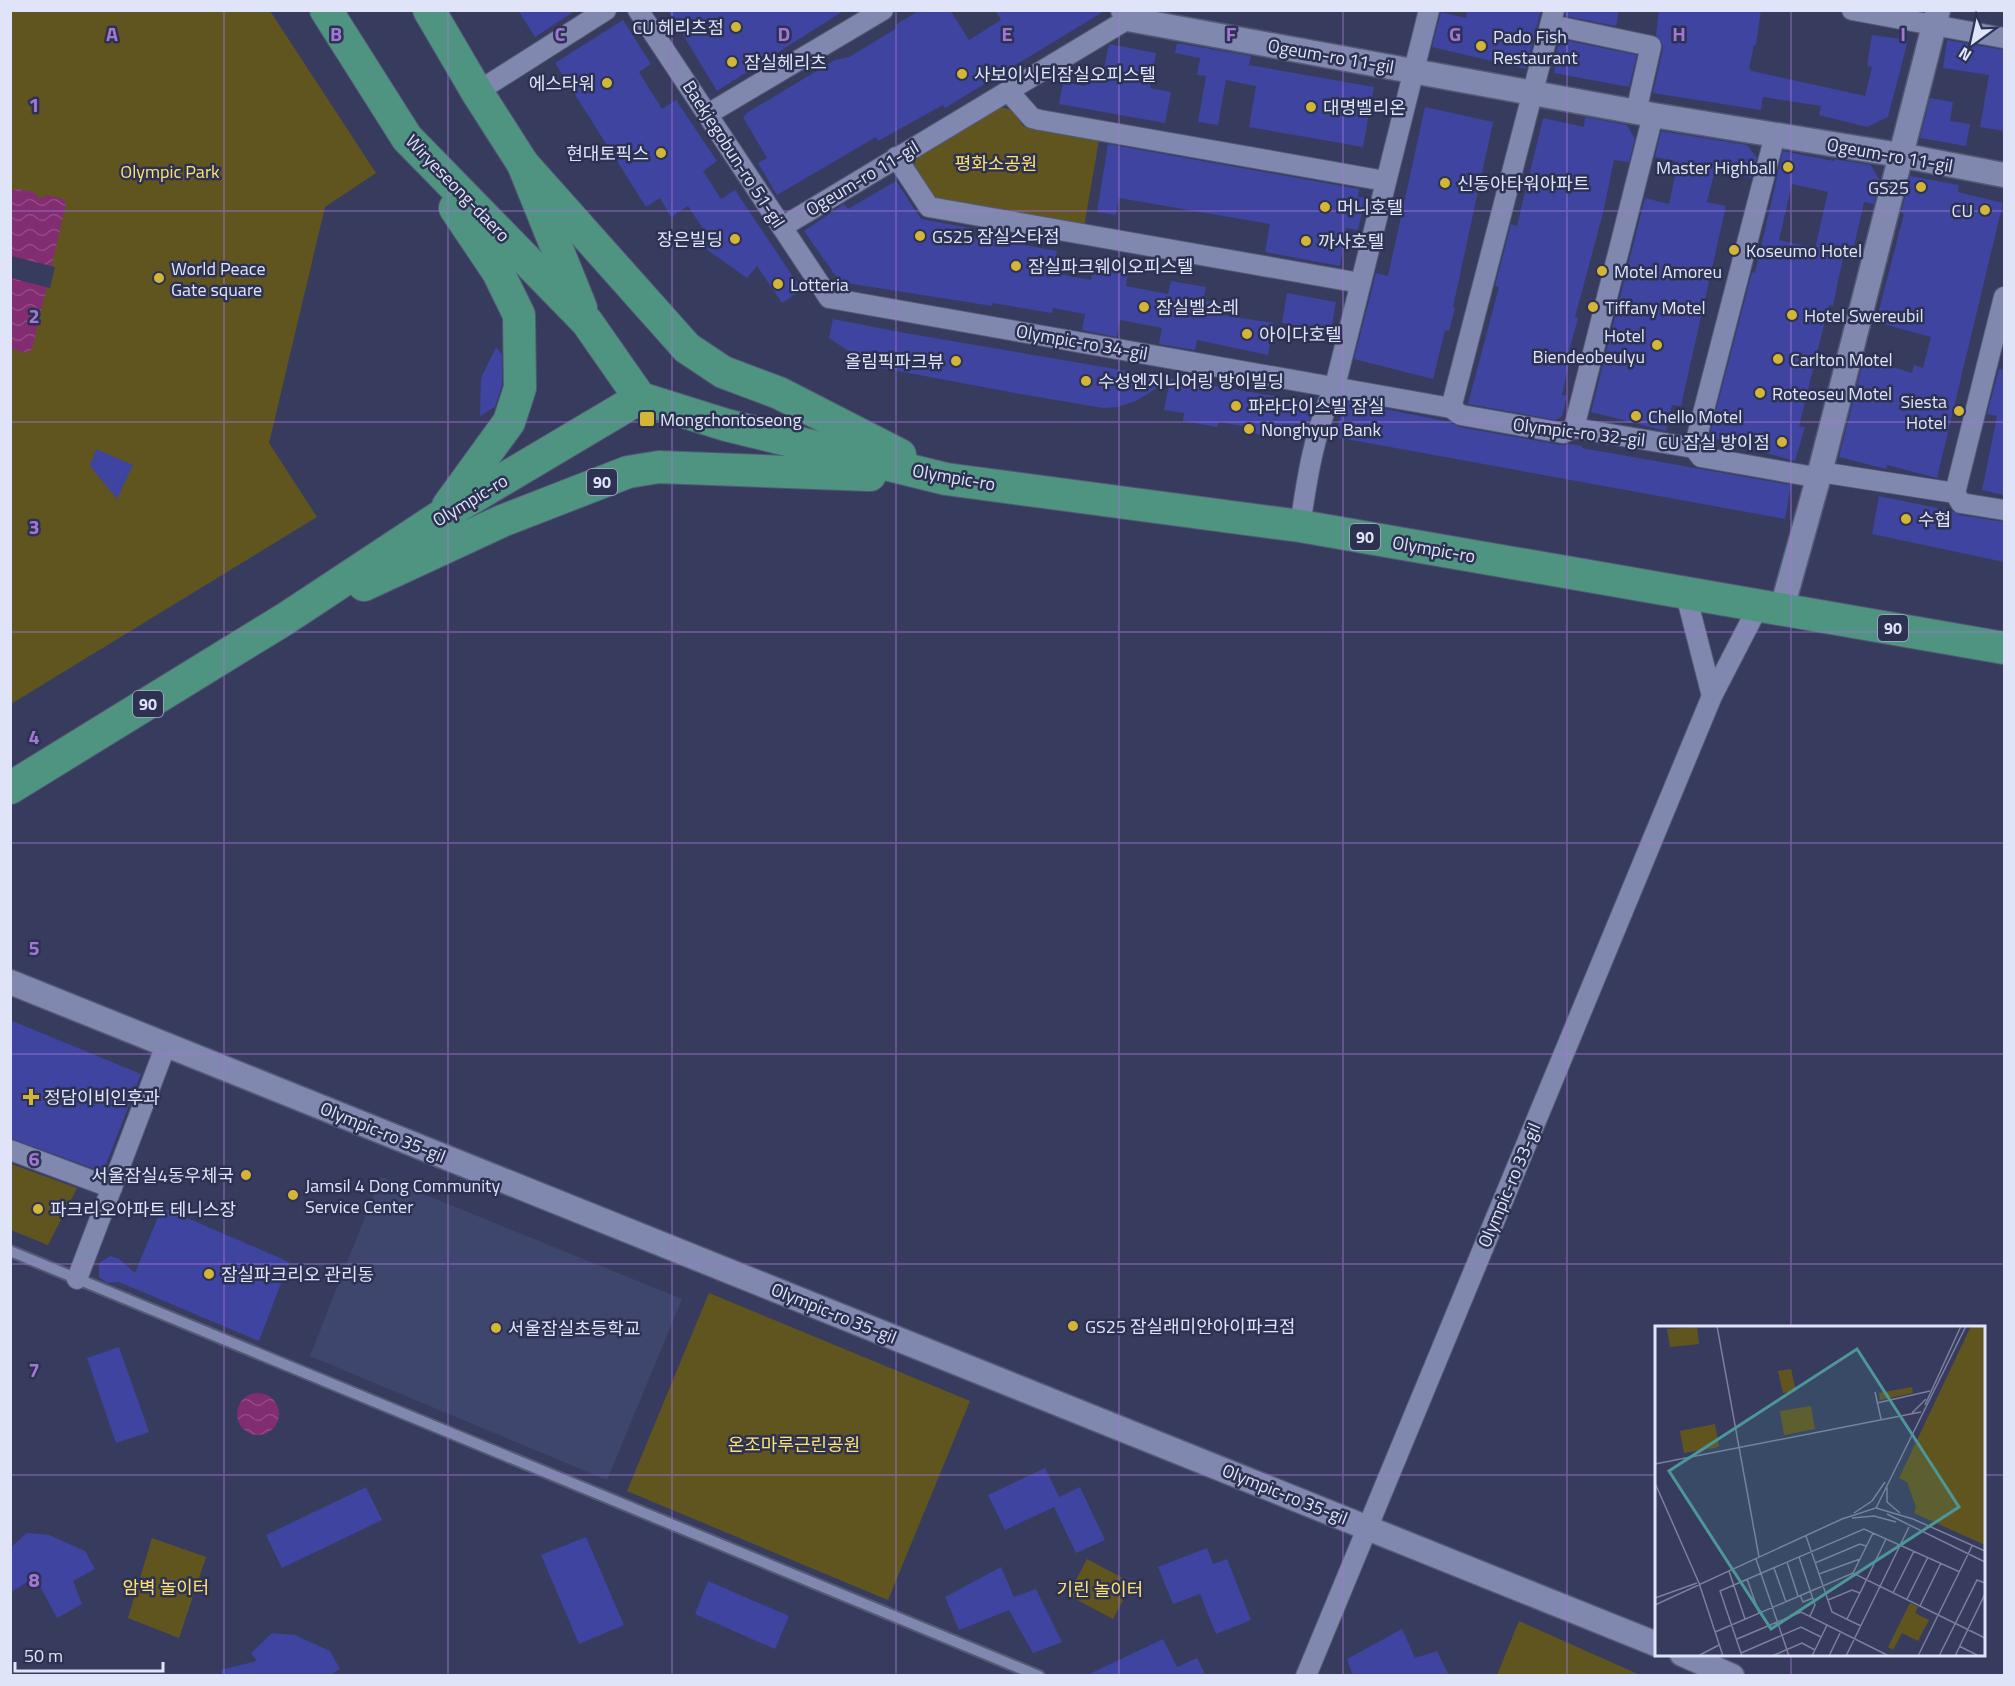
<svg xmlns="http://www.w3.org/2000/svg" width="2015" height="1686" viewBox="0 0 2015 1686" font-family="'Titillium Web','Noto Sans KR',sans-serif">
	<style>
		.built { fill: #3f466e }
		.green { fill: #61551f }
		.water { fill: url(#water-waves) }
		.pier { fill: #373c5e }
		.building { fill: #3e449f; fill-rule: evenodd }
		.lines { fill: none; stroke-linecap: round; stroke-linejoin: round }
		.service-casing { stroke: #545975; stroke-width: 14 }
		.minor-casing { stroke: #545975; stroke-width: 22 }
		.tertiary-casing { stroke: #545975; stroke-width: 27 }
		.primary-casing { stroke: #545975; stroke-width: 34 }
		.service { stroke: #8188af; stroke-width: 10 }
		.minor { stroke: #8188af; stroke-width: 20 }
		.tertiary { stroke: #8188af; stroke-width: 24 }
		.primary { stroke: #4e9481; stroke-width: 32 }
		.grid { fill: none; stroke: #a376d6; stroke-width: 1.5; stroke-opacity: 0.55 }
		.poi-dot { fill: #d3b635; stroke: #2d3253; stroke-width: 2 }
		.labels { text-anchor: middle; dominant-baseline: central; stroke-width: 5; stroke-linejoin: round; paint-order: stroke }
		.shield { fill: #2d3253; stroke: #aaafc7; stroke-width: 1.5 }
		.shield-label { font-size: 16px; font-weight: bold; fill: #dfe4f9 }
		.poi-label { font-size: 18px; fill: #dfe4f9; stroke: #2d3253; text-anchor: start }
		.street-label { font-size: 18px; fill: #dfe4f9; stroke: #2d3253 }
		.park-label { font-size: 18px; fill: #fee26c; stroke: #2d3253 }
		.inset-road { fill: none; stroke: #7a7f9c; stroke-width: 1.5 }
		.view { fill: #4d9798; fill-opacity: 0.15; stroke: #4d9798; stroke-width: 3 }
		.inset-edge { fill: none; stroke: #dfe4f9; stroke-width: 3 }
		.grid-label { font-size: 20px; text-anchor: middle; font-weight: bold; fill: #a376d6; stroke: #2d3253; stroke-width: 5; stroke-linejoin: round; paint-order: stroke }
	</style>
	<defs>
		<pattern id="water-waves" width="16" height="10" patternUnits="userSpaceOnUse" patternTransform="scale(1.5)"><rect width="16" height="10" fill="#822c72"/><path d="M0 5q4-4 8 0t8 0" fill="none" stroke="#934a87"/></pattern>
	</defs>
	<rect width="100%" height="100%" fill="#373c5e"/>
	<path class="built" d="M381,1177L682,1299L607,1480L310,1356Z"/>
	<g class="green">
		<path d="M11,11H270L376,173L325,207L269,443L317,517L11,704Z"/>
		<path d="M998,107L1013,110L1023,126L1099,140L1084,227L933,200L913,169L917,155Z"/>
		<path d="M11,1164L77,1188L48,1245L11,1230Z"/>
		<path d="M709,1293L970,1401L888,1600L627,1491Z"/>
		<path d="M152,1538L206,1557L179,1638L128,1618Z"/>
		<path d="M1087,1559L1132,1583L1113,1619L1068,1595Z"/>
		<path d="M1519,1621L1640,1675H1497Z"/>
	</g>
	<g class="water">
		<path d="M17,189L33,192L40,199L47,195L63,199L66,204L32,349L27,353L12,349L11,344L10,191Z"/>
		<circle cx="258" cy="1414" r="21"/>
	</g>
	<path class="pier" d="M11,256L55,267L50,288L11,278Z"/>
	<g class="building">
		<path d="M518,10H576L535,37Z"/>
		<path d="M668,10H845L717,91Z"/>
		<path d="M920,10H950L969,40L1001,20L995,10H1106L945,108L943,105L878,141L876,137L777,195L758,163L767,158L743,117L748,112L835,60L849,57L897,28L895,25Z"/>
		<path d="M1467,10H1541L1526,69L1432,47L1441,12L1466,18Z"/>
		<path d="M1566,10H1619L1616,26L1565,16Z"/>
		<path d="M1659,10H1761L1756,45H1754L1749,68L1752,71L1865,96L1872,67L1867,66L1872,35L1908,40L1888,117L1867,127L1819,115L1821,106L1763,97L1761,110L1653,93L1663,48L1662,42L1656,35Z"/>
		<path d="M623,20L651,64L639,72L662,109L676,100L717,161L703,171L721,199L735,190L802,290L782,303L757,266L747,278L699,244L706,233L688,206L671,217L660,198L646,207L555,63Z"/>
		<path d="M1559,39L1637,55L1629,87L1554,73Z"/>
		<path d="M1947,40L2004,50V131L1980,127L1989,75L1943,68Z"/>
		<path d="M1177,43L1251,56L1249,65L1374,87L1363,147L1249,127L1256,86L1226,80L1218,125L1198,122L1206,76L1197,75L1200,58L1175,53Z"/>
		<path d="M1109,44L1156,53L1150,88L1171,92L1165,123L1059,104L1063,82L1085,86L1087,76L1102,79Z"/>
		<path d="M1930,98L1953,102L1950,121L1970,124L1966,146L1920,138Z"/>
		<path d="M1425,107L1493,122L1453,307L1455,308L1449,331L1445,330L1433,379L1354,359L1376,273L1388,276Z"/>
		<path d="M1585,117L1627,125L1635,139L1629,162L1614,160L1603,213L1575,317L1578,318L1568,355L1571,356L1562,395L1567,396L1562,416L1556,420L1468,404L1499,287L1495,286L1511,224L1517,226L1543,118L1584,127Z"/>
		<path d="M1661,131L1747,145L1757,158L1751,178L1715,170L1707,202L1726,206L1681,406L1672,405L1666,431L1591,412L1645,198L1669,204L1678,162L1655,157Z"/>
		<path d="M1108,144L1359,189L1358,197L1365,198L1358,230L1346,228L1340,266L1265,252L1270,224L1119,198L1116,215L1097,212Z"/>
		<path d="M1783,151L1834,161V159L1871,165L1880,181L1874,204L1864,202L1852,255L1844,253L1833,306L1829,305L1799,426L1805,427L1795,461L1709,437L1752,272L1755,273ZM1792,184L1828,192L1815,248L1779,240Z"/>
		<path d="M1910,176L1959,185L1958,192L2003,203L1937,478L1887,465L1886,469L1839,457L1864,358L1912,373L1914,365L1923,368L1931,337L1876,322L1904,214L1901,213Z"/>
		<path d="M896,181L921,219L970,228V235L1057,251L1053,273L1091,280L1093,267L1128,273L1126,286L1168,294L1171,281L1206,287L1203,300L1224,304L1222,315L1274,323L1268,355L1197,340L1195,350L1159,344L1162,328L1120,320L1117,337L1082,330L1085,314L1053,308L1052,313L993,303L992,306L840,282L804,231L844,204L848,209Z"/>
		<path d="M1287,293L1336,302L1331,331L1282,323Z"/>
		<path d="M833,319L905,333L1315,403L1306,431L1303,434L1283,430L1281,438L1247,432L1248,427L1219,422L1217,427L1183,421L1184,413L1164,410L1170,380L1136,401L1117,407L1103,408L1015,393L871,366L829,338Z"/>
		<path d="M496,347L502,355V385L495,407L480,416L481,378Z"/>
		<path d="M1999,369L2004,370V495L1982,490L1997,416L1987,414Z"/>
		<path d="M1344,401L1450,422L1459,427L1561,445L1569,444L1582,446V448L1791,485L1785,519L1335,437Z"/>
		<path d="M96,449L133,465L117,499L90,466Z"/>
		<path d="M1879,496L1952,511L1959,515L2004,522V562L1872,534Z"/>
		<path d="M10,1020L141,1074L103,1172L10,1138Z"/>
		<path d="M162,1207L289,1262L259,1341L119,1282L107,1283L99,1277V1263L110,1256L119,1259L135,1273Z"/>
		<path d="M119,1347L149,1432L116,1443L87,1358Z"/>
		<path d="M1045,1468L1059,1497L1080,1487L1105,1540L1076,1553L1054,1507L1005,1530L988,1495Z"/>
		<path d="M366,1487L382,1520L282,1568L266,1535Z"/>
		<path d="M27,1533L49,1535L85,1551L95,1569L73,1581L82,1604L57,1618L35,1577L10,1593V1548Z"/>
		<path d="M586,1537L624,1625L579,1644L541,1555Z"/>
		<path d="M1207,1548L1213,1564L1227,1559L1251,1620L1216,1634L1200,1594L1173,1604L1158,1567Z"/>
		<path d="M1001,1567L1014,1597L1036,1589L1062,1642L1033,1653L1009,1610L959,1630L945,1597Z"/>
		<path d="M708,1581L789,1616L775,1649L695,1614Z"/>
		<path d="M1402,1629L1415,1658L1437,1651L1449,1676H1353L1347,1659Z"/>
		<path d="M272,1633L295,1635L330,1651L340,1669L329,1676H222L221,1670L257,1661L251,1653Z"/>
		<path d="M1163,1639L1177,1667L1197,1658L1206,1676H1085Z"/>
	</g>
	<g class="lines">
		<g class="service-casing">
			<path id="service" d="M10,1251L1039,1676"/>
		</g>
		<g class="minor-casing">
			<g id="minor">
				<path d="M638,10L829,298L1451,408L1461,415L1563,433L1574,428L1694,448L1701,457L1809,476L1820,472L1955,493L1961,503L2004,510"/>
				<path d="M1852,10L2004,38"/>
				<path d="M1551,25L1651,46L1636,112"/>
				<path d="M477,92L606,10"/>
				<path d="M1009,92L1032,118L1040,120L1385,181"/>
				<path d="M708,114L883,10"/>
				<path d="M896,157L929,207L1360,283"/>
				<path d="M782,227L1128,19"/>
				<path d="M1451,408L1554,10"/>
				<path d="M1574,428L1653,115"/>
				<path d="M1694,448L1775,135"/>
				<path d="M1955,493L2004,297"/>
				<path d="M1300,526C1307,478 1314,431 1335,386L1429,10"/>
				<path d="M1685,591L1712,696"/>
				<path d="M10,1150L112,1188"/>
				<path d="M77,1279L166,1045"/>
				<path d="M1306,1676L1712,696L1759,605"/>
			</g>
		</g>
		<g class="tertiary-casing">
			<g id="tertiary">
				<path d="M1123,10L1128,19L1653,115L1900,155L2004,175"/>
				<path d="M1782,608L1820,472L1938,10"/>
				<path d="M10,982L1656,1644"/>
				<path d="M1682,1654L1732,1676"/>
			</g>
		</g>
		<g class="primary-casing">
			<g id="primary">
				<path d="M326,10L407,138L587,322L640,398"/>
				<path d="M429,10L477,92L523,164L581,308"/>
				<path d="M523,164L687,348L723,372L779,393L900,455"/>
				<path d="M448,506L509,422L520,388L519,315L498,272L455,208"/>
				<path d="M364,585L502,521L628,472L659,467L870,475"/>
				<path d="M10,788L285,619L438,518L640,398L726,425L946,479L1300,526L2004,648"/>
			</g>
		</g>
		<use href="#service" class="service"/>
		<use href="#minor" class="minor"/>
		<use href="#tertiary" class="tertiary"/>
		<use href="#primary" class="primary"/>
	</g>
	<path class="grid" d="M224,10V1676M448,10V1676M672,10V1676M896,10V1676M1119,10V1676M1343,10V1676M1567,10V1676M1791,10V1328M10,211H2004M10,422H2004M10,632H2004M10,843H2004M10,1054H2004M10,1264H2004M10,1475H1656M1984,1475H2004M1791,1654V1676"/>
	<g class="poi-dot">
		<circle cx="736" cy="27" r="6"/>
		<circle cx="1481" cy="46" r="6"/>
		<circle cx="732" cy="62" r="6"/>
		<circle cx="962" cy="74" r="6"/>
		<circle cx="607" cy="83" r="6"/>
		<circle cx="1311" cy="107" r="6"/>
		<circle cx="661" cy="153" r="6"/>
		<circle cx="1788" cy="167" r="6"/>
		<circle cx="1445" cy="183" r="6"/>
		<circle cx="1921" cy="187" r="6"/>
		<circle cx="1325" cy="207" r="6"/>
		<circle cx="1985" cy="210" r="6"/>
		<circle cx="920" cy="236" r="6"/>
		<circle cx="735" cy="239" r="6"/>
		<circle cx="1306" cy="241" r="6"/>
		<circle cx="1734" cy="250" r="6"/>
		<circle cx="1016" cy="266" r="6"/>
		<circle cx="1602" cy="271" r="6"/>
		<circle cx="159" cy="278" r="6"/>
		<circle cx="778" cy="284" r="6"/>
		<circle cx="1144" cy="307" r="6"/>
		<circle cx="1593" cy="307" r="6"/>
		<circle cx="1792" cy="315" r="6"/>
		<circle cx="1247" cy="334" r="6"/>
		<circle cx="1657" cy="345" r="6"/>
		<circle cx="1778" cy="359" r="6"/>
		<circle cx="956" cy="361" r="6"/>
		<circle cx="1086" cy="381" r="6"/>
		<circle cx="1760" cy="393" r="6"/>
		<circle cx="1236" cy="406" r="6"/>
		<circle cx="1959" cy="411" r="6"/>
		<circle cx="1636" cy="416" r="6"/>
		<rect x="639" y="411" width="16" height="16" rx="3"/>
		<circle cx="1249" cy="429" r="6"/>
		<circle cx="1782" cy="442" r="6"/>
		<circle cx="1906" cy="519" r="6"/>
		<path d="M28 1088h6v6h6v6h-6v6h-6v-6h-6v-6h6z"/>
		<circle cx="246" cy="1175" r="6"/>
		<circle cx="293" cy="1195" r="6"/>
		<circle cx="38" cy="1209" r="6"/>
		<circle cx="209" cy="1274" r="6"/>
		<circle cx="1073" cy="1326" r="6"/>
		<circle cx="496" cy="1328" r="6"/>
	</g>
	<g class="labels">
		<g class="shield">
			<rect x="587" y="469" width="30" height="26" rx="4.5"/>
			<rect x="1350" y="524" width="30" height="26" rx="4.5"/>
			<rect x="1878" y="615" width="30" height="26" rx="4.5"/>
			<rect x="133" y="691" width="30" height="26" rx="4.5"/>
		</g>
		<g class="shield-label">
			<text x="602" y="482">90</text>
			<text x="1365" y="537">90</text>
			<text x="1893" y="628">90</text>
			<text x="148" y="704">90</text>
		</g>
		<g class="poi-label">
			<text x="724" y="27" text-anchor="end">CU 헤리츠점</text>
			<text x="1493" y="36">Pado Fish<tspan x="1493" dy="21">Restaurant</tspan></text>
			<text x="744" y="62">잠실헤리츠</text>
			<text x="974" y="74">사보이시티잠실오피스텔</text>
			<text x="595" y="83" text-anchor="end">에스타워</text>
			<text x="1323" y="107">대명벨리온</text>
			<text x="649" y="153" text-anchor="end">현대토픽스</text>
			<text x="1776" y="167" text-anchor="end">Master Highball</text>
			<text x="1457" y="183">신동아타워아파트</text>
			<text x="1909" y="187" text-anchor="end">GS25</text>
			<text x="1337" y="207">머니호텔</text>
			<text x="1973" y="210" text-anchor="end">CU</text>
			<text x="932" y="236">GS25 잠실스타점</text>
			<text x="723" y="239" text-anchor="end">장은빌딩</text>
			<text x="1318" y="241">까사호텔</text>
			<text x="1746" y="250">Koseumo Hotel</text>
			<text x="1028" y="266">잠실파크웨이오피스텔</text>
			<text x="171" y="268">World Peace<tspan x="171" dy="21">Gate square</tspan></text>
			<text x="1614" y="271">Motel Amoreu</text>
			<text x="790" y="284">Lotteria</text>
			<text x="1156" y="307">잠실벨소레</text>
			<text x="1605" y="307">Tiffany Motel</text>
			<text x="1804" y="315">Hotel Swereubil</text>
			<text x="1259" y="334">아이다호텔</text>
			<text x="1645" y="335" text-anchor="end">Hotel<tspan x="1645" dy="21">Biendeobeulyu</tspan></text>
			<text x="1790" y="359">Carlton Motel</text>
			<text x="944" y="361" text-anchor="end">올림픽파크뷰</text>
			<text x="1098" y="381">수성엔지니어링 방이빌딩</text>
			<text x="1772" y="393">Roteoseu Motel</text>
			<text x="1947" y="401" text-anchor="end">Siesta<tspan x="1947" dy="21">Hotel</tspan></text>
			<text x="1248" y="406">파라다이스빌 잠실</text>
			<text x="1648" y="416">Chello Motel</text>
			<text x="660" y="419">Mongchontoseong</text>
			<text x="1261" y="429">Nonghyup Bank</text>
			<text x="1770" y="442" text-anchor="end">CU 잠실 방이점</text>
			<text x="1918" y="519">수협</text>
			<text x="44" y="1097">정담이비인후과</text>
			<text x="234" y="1175" text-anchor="end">서울잠실4동우체국</text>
			<text x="305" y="1185">Jamsil 4 Dong Community<tspan x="305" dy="21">Service Center</tspan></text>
			<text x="50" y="1209">파크리오아파트 테니스장</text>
			<text x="221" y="1274">잠실파크리오 관리동</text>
			<text x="1085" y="1326">GS25 잠실래미안아이파크점</text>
			<text x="508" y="1328">서울잠실초등학교</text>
		</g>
		<g class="street-label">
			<text transform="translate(1331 56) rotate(10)">Ogeum-ro 11-gil</text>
			<text transform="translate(734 154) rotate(57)">Baekjegobun-ro 51-gil</text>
			<text transform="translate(1890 155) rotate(10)">Ogeum-ro 11-gil</text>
			<text transform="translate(862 178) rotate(-31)">Ogeum-ro 11-gil</text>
			<text transform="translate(458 188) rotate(46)">Wiryeseong-daero</text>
			<text transform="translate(1082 342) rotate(10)">Olympic-ro 34-gil</text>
			<text transform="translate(1579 432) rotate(7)">Olympic-ro 32-gil</text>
			<text transform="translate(954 477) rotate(10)">Olympic-ro</text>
			<text transform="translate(470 500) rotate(-31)">Olympic-ro</text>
			<text transform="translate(1434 549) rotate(10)">Olympic-ro</text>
			<text transform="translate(383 1132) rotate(22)">Olympic-ro 35-gil</text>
			<text transform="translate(1509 1185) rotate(-67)">Olympic-ro 33-gil</text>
			<text transform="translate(834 1313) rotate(22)">Olympic-ro 35-gil</text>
			<text transform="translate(1285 1494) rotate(22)">Olympic-ro 35-gil</text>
		</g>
		<g class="park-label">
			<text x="996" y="163">평화소공원</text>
			<text x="170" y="171">Olympic Park</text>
			<text x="794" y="1444">온조마루근린공원</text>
			<text x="166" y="1587">암벽 놀이터</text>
			<text x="1100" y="1589">기린 놀이터</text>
		</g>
	</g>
	<g transform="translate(1655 1326)">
		<rect width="330" height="330" fill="#373c5e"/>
		<path d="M316,0H330V219L259,187L261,181L252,156L244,152ZM42,1L44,18L15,21L12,3ZM136,43L141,65L128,67L123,45ZM257,61L258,67L225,74L224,67ZM156,80L160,103L129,109L125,85ZM60,98L64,121L29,127L25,105ZM255,277L263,281L260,287L274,294L263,315L247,307L238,324L233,321Z" fill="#61551f"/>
		<path class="inset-road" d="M62,0L104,231M220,66L226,93M222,77L275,65M270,79L306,0M257,87L271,73M0,138L266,86M0,157L44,257L68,330M232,161V176L245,187M221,182L258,193L330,225M199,187L217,175L230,156M232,188L330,236M197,192L219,190L241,196M151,210L177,286L206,300M144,231L160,279L155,290M101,233L134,330M132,236L143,270M160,237L205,218L211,220M119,242L131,276M74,245L90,293M198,247L218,207M164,248L205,233M92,253L104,287M238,267L259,225M145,269L148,276L158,272M0,272L42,257M252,273L273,231M173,274L197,264L205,267L231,213M0,279L187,193L221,182L311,0M265,280L286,237M192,293L205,267M60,306L198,247L330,312M82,313L146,286L234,330M304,320L324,330M86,327L146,301L166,311M43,330L64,319M87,330L65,265L209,203L305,246M117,330L147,317L160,324M157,330L172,299M174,330L186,305M191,330L254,201M263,330L317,220M284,330L322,254L330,257M300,330L330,268"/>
		<path class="view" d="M202,23L304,181L116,303L14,145Z"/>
		<rect width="330" height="330" class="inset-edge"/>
	</g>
	<g class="grid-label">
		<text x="112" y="41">A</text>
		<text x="336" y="41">B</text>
		<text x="560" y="41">C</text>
		<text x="784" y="41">D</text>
		<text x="1007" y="41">E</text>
		<text x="1231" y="41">F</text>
		<text x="1455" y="41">G</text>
		<text x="1679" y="41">H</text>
		<text x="1903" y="41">I</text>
		<text x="34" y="112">1</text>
		<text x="34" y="323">2</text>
		<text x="34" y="534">3</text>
		<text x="34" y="744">4</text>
		<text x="34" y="955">5</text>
		<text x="34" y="1166">6</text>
		<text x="34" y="1377">7</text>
		<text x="34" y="1587">8</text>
	</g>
	<rect width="2015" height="1686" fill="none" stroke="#dfe4f9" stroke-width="24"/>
	<g transform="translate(1973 42) rotate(213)" stroke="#2d3253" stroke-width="4.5" paint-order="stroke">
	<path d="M0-4.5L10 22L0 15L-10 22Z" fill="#dfe4f9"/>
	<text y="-9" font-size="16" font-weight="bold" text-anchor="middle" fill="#dfe4f9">N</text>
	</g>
	<path d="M15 1662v9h148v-9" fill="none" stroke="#dfe4f9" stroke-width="3"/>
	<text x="24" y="1662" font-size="18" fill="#dfe4f9" stroke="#2d3253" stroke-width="4.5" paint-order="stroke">50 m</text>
</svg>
